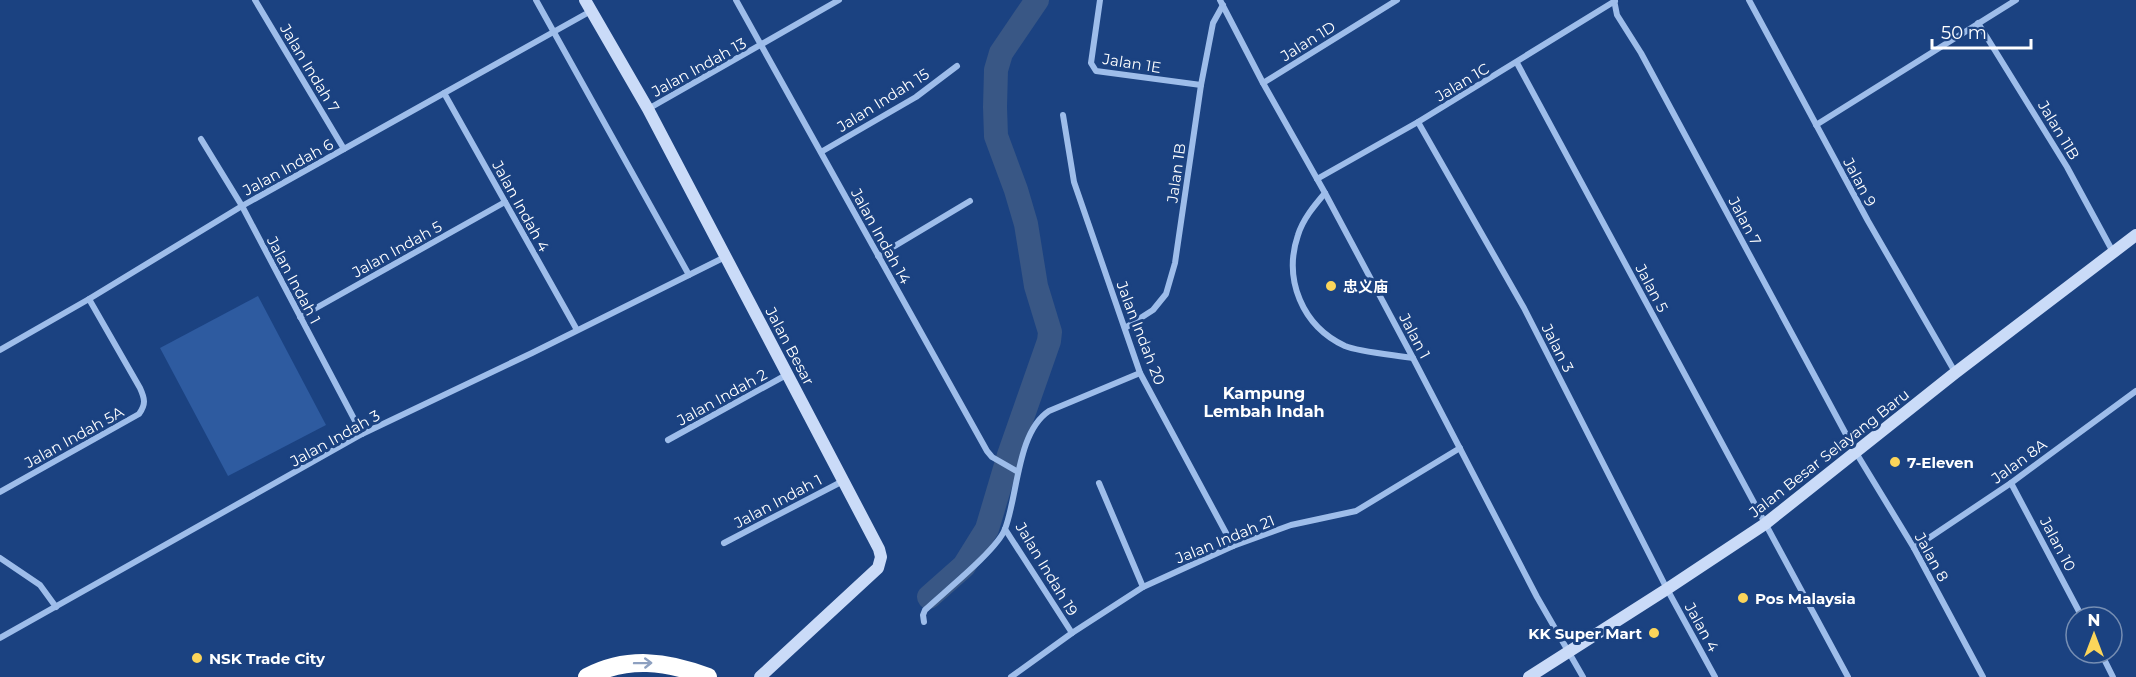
<svg xmlns="http://www.w3.org/2000/svg" width="2136" height="677" viewBox="0 0 2136 677" font-family="Montserrat,'Noto Sans SC',sans-serif">
	<style>
		.green { fill: #2e5ba0 }
		.lines { fill: none; stroke-linecap: round; stroke-linejoin: round }
		.river { stroke: #395785; stroke-width: 24 }
		.street { stroke: #9ebdea; stroke-width: 6 }
		.secondary { stroke: #cadbf8; stroke-width: 12 }
		.highway { stroke: #fff; stroke-width: 18 }
		.oneway { stroke: #8da0c0 }
		.poi-dot { fill: #fcd55a; stroke: #1b4281; stroke-width: 2 }
		.labels { text-anchor: middle; dominant-baseline: central; stroke-width: 6; stroke-linejoin: round; paint-order: stroke }
		.street-label { font-size: 15px; fill: #fff; stroke: #1b4281 }
		.poi-label { font-size: 15px; font-weight: bold; fill: #fff; stroke: #1b4281; text-anchor: start }
		.neighbourhood-label { font-size: 16px; font-weight: bold; fill: #fff; stroke: #1b4281 }
	</style>
	<rect width="100%" height="100%" fill="#1b4281"/>
	<path class="green" d="M258,296L326,425L228,476L160,348Z"/>
	<g class="lines">
		<path class="river" d="M929,597L964,566L987,529L1009,455L1049,341L1050,332L1036,286L1026,224L1016,190L996,136L995,107L996,70L1001,53L1037,0"/>
		<g class="street">
			<path d="M255,0L344,149"/>
			<path d="M536,0L689,275"/>
			<path d="M736,0L987,451L992,457L1018,472"/>
			<path d="M1100,0L1091,63L1096,71L1201,85"/>
			<path d="M1220,0L1263,83L1325,193L1413,358L1537,597L1583,677"/>
			<path d="M1614,0L1617,15L1641,53L1855,451L1914,548L1983,677"/>
			<path d="M1749,0L1868,221L1955,372"/>
			<path d="M1978,23L2067,167L2113,252"/>
			<path d="M1517,63L1848,677"/>
			<path d="M1263,83L1397,0"/>
			<path d="M444,93L577,330"/>
			<path d="M648,109L839,0"/>
			<path d="M1063,115L1074,182L1140,373L1233,546"/>
			<path d="M1418,122L1524,308L1667,589L1715,677"/>
			<path d="M1816,125L2016,0"/>
			<path d="M201,139L242,206L362,434"/>
			<path d="M821,152L916,97L957,66"/>
			<path d="M1317,179L1418,122L1615,1"/>
			<path d="M1325,193C1314,206 1303,219 1298,235C1283,279 1302,326 1345,346C1359,352 1396,355 1413,358"/>
			<path d="M878,256L970,201"/>
			<path d="M300,317L505,202"/>
			<path d="M1125,328L1153,310L1166,294L1175,263L1201,85L1213,23L1223,5"/>
			<path d="M0,350L89,299L242,206L591,11"/>
			<path d="M668,440L788,374"/>
			<path d="M1099,483L1143,587"/>
			<path d="M2011,483L2082,617"/>
			<path d="M0,492L139,414C146,404 145,399 140,388L89,299"/>
			<path d="M1005,529L1072,633"/>
			<path d="M724,543L843,481"/>
			<path d="M1914,548L2011,483L2136,391"/>
			<path d="M0,558L40,585L56,607"/>
			<path d="M924,622L923,615L925,610C944,592 997,550 1005,529C1018,495 1017,432 1049,411L1140,373"/>
			<path d="M0,638L362,434L532,353L725,257"/>
			<path d="M2101,653L2113,677"/>
			<path d="M1011,677L1072,633L1143,587L1233,546L1291,525L1356,511L1460,448"/>
		</g>
		<g class="secondary">
			<path d="M585,0L648,109L879,549L881,557L878,568L760,677"/>
			<path d="M1529,677L1667,589L1765,524L1955,373L2136,235"/>
		</g>
		<path class="highway" d="M587,677C627,656 667,661 708,677"/>
	</g>
	<defs><path id="oneway-shaft" d="M-6 0H5M1.5-3L5.5 0L1.5 3" fill="none" stroke-width="1.6" stroke-linecap="round" stroke-linejoin="round" transform="scale(1.5)"/></defs>
	<use class="oneway" href="#oneway-shaft" transform="translate(643 663) rotate(-1)"/>
	<g class="poi-dot">
		<circle cx="1331" cy="286" r="6"/>
		<circle cx="1895" cy="462" r="6"/>
		<circle cx="1743" cy="598" r="6"/>
		<circle cx="1654" cy="633" r="6"/>
		<circle cx="197" cy="658" r="6"/>
	</g>
	<g class="labels">
		<g class="street-label">
			<text transform="translate(1308 41) rotate(-32)">Jalan 1D</text>
			<text transform="translate(1132 63) rotate(9)">Jalan 1E</text>
			<text transform="translate(699 67) rotate(-29)">Jalan Indah 13</text>
			<text transform="translate(310 68) rotate(59)">Jalan Indah 7</text>
			<text transform="translate(1462 82) rotate(-31)">Jalan 1C</text>
			<text transform="translate(883 100) rotate(-32)">Jalan Indah 15</text>
			<text transform="translate(2059 130) rotate(59)">Jalan 11B</text>
			<text transform="translate(288 167) rotate(-29)">Jalan Indah 6</text>
			<text transform="translate(1176 173) rotate(-82)">Jalan 1B</text>
			<text transform="translate(1860 182) rotate(62)">Jalan 9</text>
			<text transform="translate(521 206) rotate(61)">Jalan Indah 4</text>
			<text transform="translate(1745 221) rotate(62)">Jalan 7</text>
			<text transform="translate(881 236) rotate(61)">Jalan Indah 14</text>
			<text transform="translate(397 249) rotate(-29)">Jalan Indah 5</text>
			<text transform="translate(294 280) rotate(62)">Jalan Indah 1</text>
			<text transform="translate(1652 288) rotate(62)">Jalan 5</text>
			<text transform="translate(1141 333) rotate(69)">Jalan Indah 20</text>
			<text transform="translate(1415 336) rotate(62)">Jalan 1</text>
			<text transform="translate(790 346) rotate(62)">Jalan Besar</text>
			<text transform="translate(1558 348) rotate(63)">Jalan 3</text>
			<text transform="translate(722 397) rotate(-29)">Jalan Indah 2</text>
			<text transform="translate(74 437) rotate(-29)">Jalan Indah 5A</text>
			<text transform="translate(335 438) rotate(-29)">Jalan Indah 3</text>
			<text transform="translate(1829 453) rotate(-38)">Jalan Besar Selayang Baru</text>
			<text transform="translate(2019 461) rotate(-36)">Jalan 8A</text>
			<text transform="translate(778 501) rotate(-28)">Jalan Indah 1</text>
			<text transform="translate(1225 539) rotate(-22)">Jalan Indah 21</text>
			<text transform="translate(2058 544) rotate(62)">Jalan 10</text>
			<text transform="translate(1932 557) rotate(61)">Jalan 8</text>
			<text transform="translate(1047 569) rotate(59)">Jalan Indah 19</text>
			<text transform="translate(1702 627) rotate(61)">Jalan 4</text>
		</g>
		<g class="poi-label">
			<text x="1343" y="286">忠义庙</text>
			<text x="1907" y="462">7-Eleven</text>
			<text x="1755" y="598">Pos Malaysia</text>
			<text x="1642" y="633" text-anchor="end">KK Super Mart</text>
			<text x="209" y="658">NSK Trade City</text>
		</g>
		<g class="neighbourhood-label">
			<text x="1264" y="393">Kampung<tspan x="1264" dy="18">Lembah Indah</tspan></text>
		</g>
	</g>
	<g transform="translate(2094 635)"><circle r="28" fill="#1b4281" stroke="#768eb3" stroke-width="1.5"/>
	<path d="M0-4.5L10 22L0 15L-10 22Z" fill="#fcd55a"/>
	<text y="-9" font-size="16" font-weight="bold" text-anchor="middle" fill="#ffffff">N</text>
	</g>
	<path d="M1932 39v9h99v-9" fill="none" stroke="#ffffff" stroke-width="3"/>
	<text x="1941" y="39" font-size="18" fill="#ffffff" stroke="#1b4281" stroke-width="4.5" paint-order="stroke">50 m</text>
</svg>
